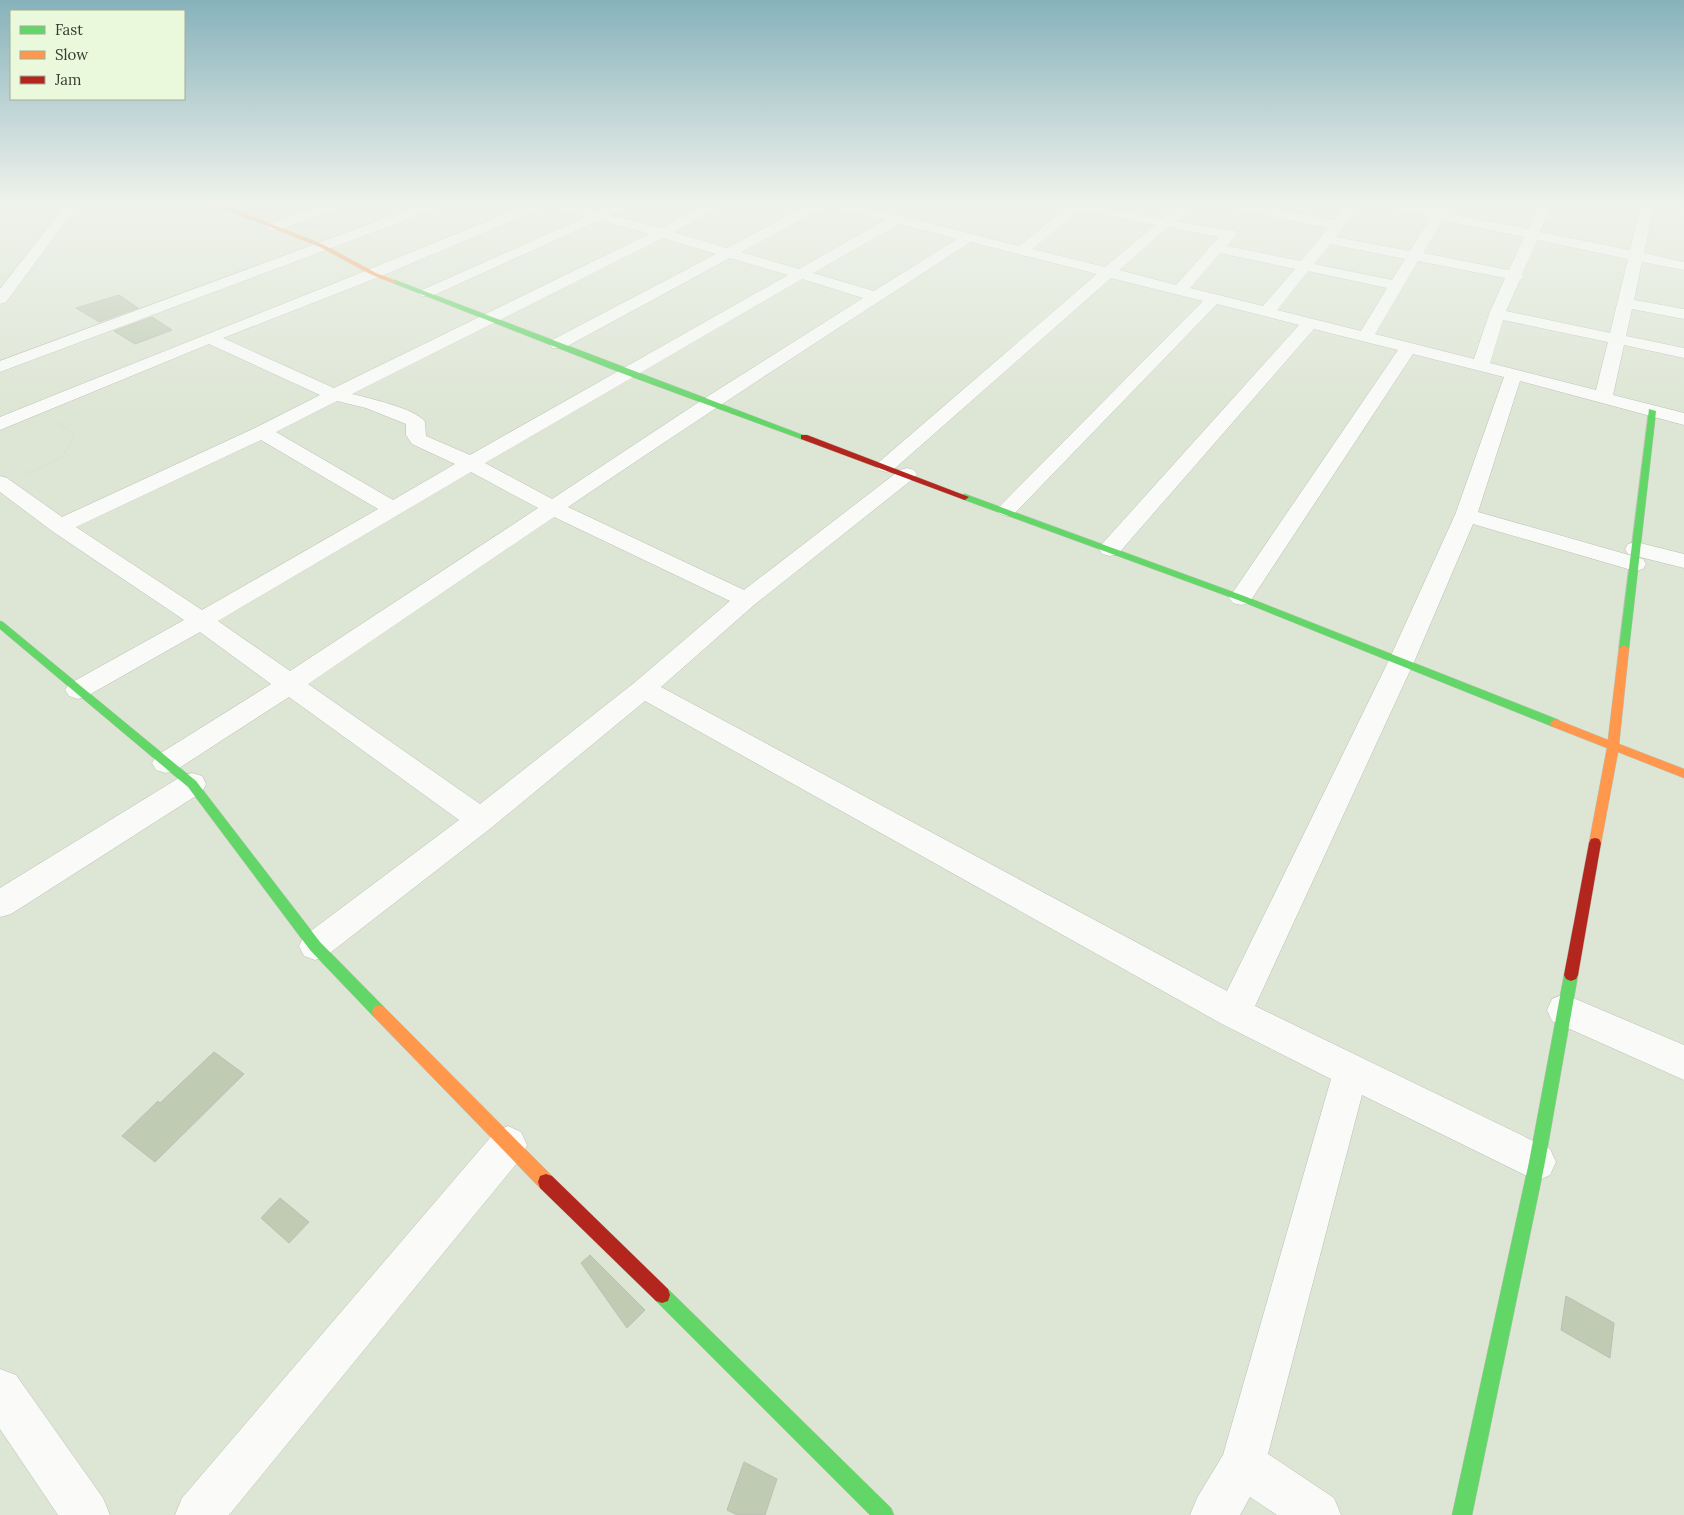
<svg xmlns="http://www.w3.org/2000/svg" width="1684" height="1515" viewBox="0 0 1684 1515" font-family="Lora,serif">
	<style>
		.building { fill: #c0cbb4; stroke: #bac0b3 }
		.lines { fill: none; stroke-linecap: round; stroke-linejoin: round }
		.street-casing { stroke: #bac0b3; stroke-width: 1 }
		.fast-casing { stroke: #bac0b3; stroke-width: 1 }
		.slow-casing { stroke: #bac0b3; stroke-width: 1 }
		.jam-casing { stroke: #bac0b3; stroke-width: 1 }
		.path { stroke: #d6d8d4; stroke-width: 2; stroke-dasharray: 0.5 2; stroke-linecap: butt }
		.street { fill: #fafbf9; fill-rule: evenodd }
		.fast { fill: #63d668; fill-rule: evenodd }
		.slow { fill: #ff974d; fill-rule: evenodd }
		.jam { fill: #b3261e; fill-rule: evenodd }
	</style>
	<rect width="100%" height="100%" fill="#dde5d4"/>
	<g class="building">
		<path d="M119,295L138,308L99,322L76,308Z"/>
		<path d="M152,317L172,330L135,344L114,331Z"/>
		<path d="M214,1052L244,1074L155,1162L122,1136L158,1101L160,1103Z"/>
		<path d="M280,1198L309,1222L289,1243L261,1218Z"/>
		<path d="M590,1255L645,1310L627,1328L581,1263Z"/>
		<path d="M1566,1296L1614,1323L1610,1358L1561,1330Z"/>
		<path d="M744,1462L777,1479L765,1515H737L727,1510Z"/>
	</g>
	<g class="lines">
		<g class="street-casing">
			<g id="street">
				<path d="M68,201H81L6,302L0,304V289Z"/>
				<path d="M330,201H350L349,204L279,230H269L267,227L269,224Z"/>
				<path d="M431,201H450L449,204L0,372V361Z"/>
				<path d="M535,201H560L598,211L620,201H638L611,215L660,228L715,201H732L674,232L727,248L815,201H842L1019,246L1075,201H1090L1089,204L1162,218L1182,201H1196L1176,221L1225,230H1235L1236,235L1227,246L1301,261L1328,228L1215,205L1209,201H1237L1334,220L1348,201H1361L1336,237L1410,251L1430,217L1372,205L1366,201H1393L1435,210L1440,201H1453L1447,213L1528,229L1540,201H1553L1540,232L1630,250L1642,201H1655L1644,253L1684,262V270L1642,262L1634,300L1684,309V319L1632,309L1626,336L1684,348V358L1624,345L1613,395L1684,413V425L1520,381L1478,512L1643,559L1646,564L1643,569L1635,571L1473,524L1414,662L1255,1006L1550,1149L1556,1162L1550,1175L1537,1181L1362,1095L1268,1454L1334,1498L1341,1515H1277L1250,1497L1240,1515H1190L1197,1498L1223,1455L1331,1079L1222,1024L645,701L491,828L326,956L315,960L304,956L299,946L304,936L459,820L289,697L176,770L166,773L156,770L152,763L156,756L271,684L200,632L87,696L78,699L69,696L65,690L69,684L184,620L52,531L0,492V476L7,478L62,517L255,428L320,395L209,344L0,430V417C178,345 357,276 535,201ZM547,206L586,217L422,290L419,293L422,296H432L600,220L649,234L334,388L223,338L379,277ZM827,206L885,220L799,269L741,252ZM1081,210L1155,225L1105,267L1032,249ZM1442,220L1524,237L1509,270L1423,253ZM899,224L957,239L874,291L813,273ZM1168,227L1219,237L1176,285L1119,270ZM663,238L716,254L552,340L550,344L552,348H564L730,258L788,275L470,455L426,436L425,422C417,409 368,398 352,394ZM1537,240L1628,259L1610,333L1506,311L1520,280L1524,276L1522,274ZM971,242L1097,274L879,462L876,466L879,470L886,472L893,470L1111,278L1203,301L1000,506L996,510L1000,514L1007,516L1014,514L1217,304L1299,325L1102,544L1099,549L1102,554L1110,556L1118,554L1314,329L1398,350L1229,598L1233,603L1241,605L1249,603L1413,354L1504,377L1455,515L1388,662L1227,991L661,687L754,605L914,478L917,474L914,470L907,468L900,470L744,590L568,507C701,417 836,329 971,242ZM1330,244L1405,259L1392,280L1314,264ZM1220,253L1295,269L1263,306L1190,288ZM1418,261L1505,278L1489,314L1474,359L1375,334ZM1308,271L1387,288L1361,331L1277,310ZM802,279L863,298L705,398L552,499L485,463ZM1503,320L1608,342L1596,390L1490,363ZM337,401L366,408L406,424V435L412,444L455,464L393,500L276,432ZM261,440L378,509L202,610L76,527ZM471,472L538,508L290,671L218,621ZM554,517L730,601L634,683L480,804L308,684Z"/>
				<path d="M1636,542L1684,554V568L1628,554L1625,549L1628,544Z"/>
				<path d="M192,773L202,776L206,784L202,792L11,914L0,917V888L182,776Z"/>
				<path d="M1564,994L1684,1045V1080L1552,1021L1547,1010L1552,999Z"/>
				<path d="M508,1126L521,1132L527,1145L521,1158L229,1515H175L182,1498L495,1132Z"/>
				<path d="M0,1369L16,1375L103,1498L110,1515H58L0,1429Z"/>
			</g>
		</g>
		<g class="fast-casing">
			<g id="fast">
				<path d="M395,280L808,437L801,439L624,374L393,283L392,282Z"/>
				<path d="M1649,409L1656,411L1629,648L1624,651L1619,648Z"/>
				<path d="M965,494L1244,596L1559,720L1560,723L1555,727L1551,726L1238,600L962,499V495Z"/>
				<path d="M0,621L3,622L196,781L320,942L384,1007L386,1012L384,1017L379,1019L374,1017L310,950L188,787L0,629Z"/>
				<path d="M1571,969L1576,971L1578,975L1545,1162L1472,1515H1452L1529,1162L1564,975L1566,971Z"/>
				<path d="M662,1287L668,1289L891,1508L894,1515H870L656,1301L654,1295L656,1289Z"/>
			</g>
		</g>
		<g class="slow-casing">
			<g id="slow">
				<path d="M205,201H213L324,245L376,273L398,282L393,283L372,275L320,247Z"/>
				<path d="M1624,645L1629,648L1619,744L1684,769V778L1618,752L1601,843L1599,847L1595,848L1591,847L1589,843L1607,748L1551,726L1550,723L1555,719L1608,740L1619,648Z"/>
				<path d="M379,1005L384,1007L552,1176L554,1182L552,1188L546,1190L540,1188L374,1017L372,1012L374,1007Z"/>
			</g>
		</g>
		<g class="jam-casing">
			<g id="jam">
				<path d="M801,435H807L969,497L965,500L962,499L801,439Z"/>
				<path d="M1595,838L1599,839L1601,843L1578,975L1576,979L1571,981L1566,979L1564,975L1589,843L1591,839Z"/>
				<path d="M546,1174L552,1176L668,1289L670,1295L668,1301L662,1303L656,1301L540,1188L538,1182L540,1176Z"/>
			</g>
		</g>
		<path class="path" d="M23,474C48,465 65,462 74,435L57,421"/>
		<use href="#street" class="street"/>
		<use href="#fast" class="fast"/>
		<use href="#slow" class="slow"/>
		<use href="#jam" class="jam"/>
	</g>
	<linearGradient id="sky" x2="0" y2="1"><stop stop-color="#87b2bb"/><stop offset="0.49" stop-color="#f0f3ec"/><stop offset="1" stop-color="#f0f3ec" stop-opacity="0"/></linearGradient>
	<rect width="1684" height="414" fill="url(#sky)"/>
	<rect x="10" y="10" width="175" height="90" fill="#eaf8db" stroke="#a2ad97"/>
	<rect x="20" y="26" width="25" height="8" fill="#63d668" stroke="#a2ad97"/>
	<text x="55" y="35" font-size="15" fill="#373c31">Fast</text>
	<rect x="20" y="51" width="25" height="8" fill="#ff974d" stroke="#a2ad97"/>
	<text x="55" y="60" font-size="15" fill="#373c31">Slow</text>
	<rect x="20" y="76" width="25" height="8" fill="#b3261e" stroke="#a2ad97"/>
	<text x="55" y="85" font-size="15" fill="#373c31">Jam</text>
</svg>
